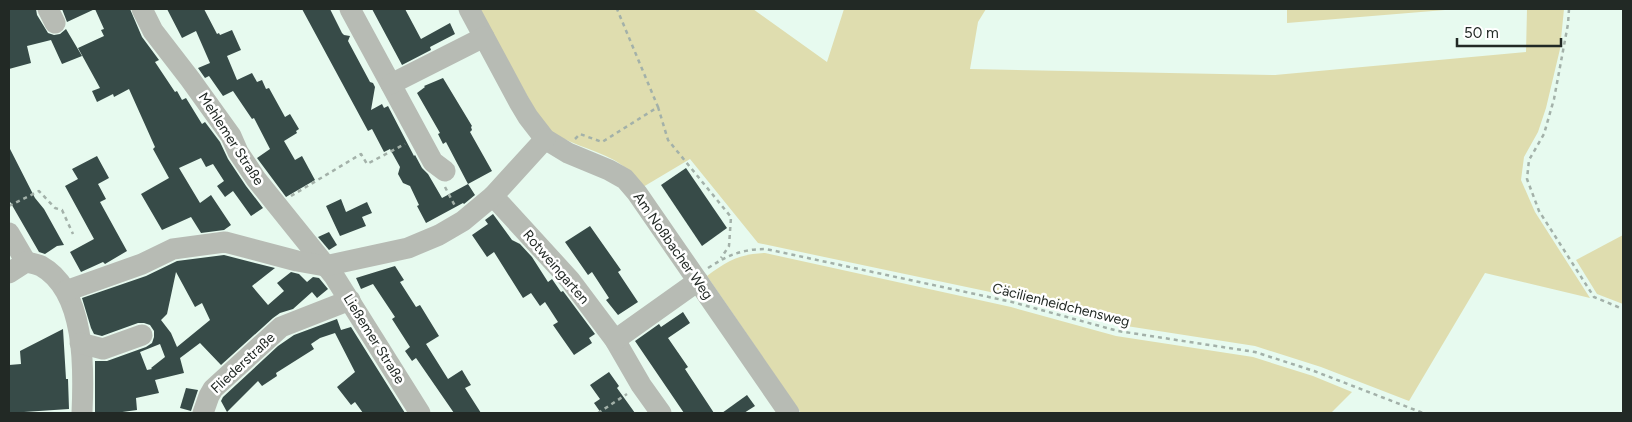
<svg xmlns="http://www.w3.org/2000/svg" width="1632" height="422" viewBox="0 0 1632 422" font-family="Figtree,sans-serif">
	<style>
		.green { fill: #dfddaf }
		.building { fill: #374b48; fill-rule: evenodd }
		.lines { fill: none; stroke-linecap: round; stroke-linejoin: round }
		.path { stroke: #a3b1a9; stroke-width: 2.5; stroke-dasharray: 4 4; stroke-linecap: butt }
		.minor { stroke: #b7bbb4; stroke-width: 21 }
		.labels { text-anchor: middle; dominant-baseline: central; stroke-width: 5; stroke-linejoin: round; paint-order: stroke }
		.street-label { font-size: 14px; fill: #222925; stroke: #fff }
	</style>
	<rect width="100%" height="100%" fill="#e7faef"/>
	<g class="green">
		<path d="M479,9H753L827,62L844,9H986L978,22L970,69L1275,75L1526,52L1527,9H1564L1560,49L1546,108L1538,132L1524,157L1521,180L1535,212L1590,298L1485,273L1409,401L1321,367L1255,346L1120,325L1014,297L758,243L690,159L643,187C635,177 625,166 614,160C591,148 566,143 545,128Z"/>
		<path d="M1287,9H1445V10L1287,23Z"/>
		<path d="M1623,235V304L1597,294L1576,260Z"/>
		<path d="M765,253L1011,307L1116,336L1253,357L1313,376L1352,392L1331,413H801L707,276C727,261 739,254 765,253Z"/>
	</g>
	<g class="building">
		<path d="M9,9H36L37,15L48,33L54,35L60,34L66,29L82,56L62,64L51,40L27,46L31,63L9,69Z"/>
		<path d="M62,9H130L142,37L159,60L155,62L175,92L177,91L182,100L186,98L202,124L205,122L220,142L228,159L246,186L263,208L251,216L233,191L225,197L217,186L224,181L213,164L206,167L201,158L179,168L200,203L211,195L231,225L224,230L201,233L191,217L162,230L141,194L169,178L153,149L155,147L129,89L114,97L113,94L97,102L92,91L100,88L78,48L104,36L101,30L104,29L95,9L67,22Z"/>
		<path d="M167,9H204L217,34L219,33L220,35L232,30L241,50L227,56L237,80L252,73L257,82L262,80L266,89L269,88L285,117L290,114L299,129L296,131L297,133L284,141L295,160L302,156L315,180L286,197L257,158L270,149L254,118L252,119L233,91L223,96L209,76L205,78L198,68L210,63L196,31L182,38Z"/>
		<path d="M302,9H330L342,33L344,35L350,36L348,41L370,82L373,83L375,87L371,110L382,104L384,108L388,106L414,156L415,155L422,168L428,174L442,198L468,184L475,195L464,204L463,203L426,223L417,206L419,205L410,186L403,183L398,174L400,167L390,149L384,152L372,129L368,131Z"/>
		<path d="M372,9H405L421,39L450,23L455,34L430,47L431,50L402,65Z"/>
		<path d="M443,78L472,126L471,127L472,130L470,132L492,171L468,184L447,144L446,142L443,144L438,134L440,133L417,93L425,87L424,86Z"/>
		<path d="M9,147L35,198L44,209L64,245L57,246L45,254L39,252L9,200Z"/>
		<path d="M97,156L109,178L98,184L106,199L100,202L127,251L105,264L103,262L81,272L70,252L94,239L65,186L78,179L72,169Z"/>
		<path d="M686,168L727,228L702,246L661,185Z"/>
		<path d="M341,199L346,212L367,202L372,213L362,217L366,226L340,236L326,206Z"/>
		<path d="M493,214L512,240L520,244L532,257L548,282L552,279L561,292L563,291L595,334L589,338L592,343L574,355L553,325L558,322L545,302L540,306L531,293L523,298L494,252L487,257L472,235L488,224L485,220Z"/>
		<path d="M590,226L621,270L618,272L638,302L618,315L606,300L609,298L592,272L588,275L565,242Z"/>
		<path d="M329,232L337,245L329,250L318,237Z"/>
		<path d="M224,255L275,268L252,286L268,305L284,291L277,283L291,272L299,274L307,282L313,277L319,278L328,289L317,298L312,292L293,309L280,313L273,318L221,365L200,343L180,358L184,373L155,380L159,393L136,398L137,410L115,413H95V361H107L146,347L152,343L154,337V331L150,325L144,323H138L102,336L94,334L91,328L82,298L146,276L177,261ZM176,272L195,307L202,303L210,320L177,347L171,333L161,320L167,314ZM160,344L165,357L151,368L152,369L147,370L140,352Z"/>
		<path d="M395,266L404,280L400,282L416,307L420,305L439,336L426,344L448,379L462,370L471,385L465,388L481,413H454L416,358L412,361L405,351L410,347L392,319L395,317L373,284L361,289L356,278Z"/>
		<path d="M683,312L690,323L668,338L688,367L685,369L714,413H684L635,341L659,324L661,327Z"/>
		<path d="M337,319L341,330L351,327L405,413H363L355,402L351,405L337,387L355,372L335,333L320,338L311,344L314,349L276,373L277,376L262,386L258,381L227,412L221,401L223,397L278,346L294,335Z"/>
		<path d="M63,329L66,379H68L69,409L9,413V365L21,364L20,351Z"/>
		<path d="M609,372L619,386L617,388L635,413H601L594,403L600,399L590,385Z"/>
		<path d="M186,388L198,390L191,411L180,408Z"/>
		<path d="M747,395L755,406L744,413H722Z"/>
	</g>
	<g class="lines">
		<g class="path">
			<path d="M1569,9L1568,24L1554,99L1544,134L1529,160L1527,179L1539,211L1594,297L1623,309"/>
			<path d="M658,107L668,140L731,217L729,246L721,258"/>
			<path d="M575,139L580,134L602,142L658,107L617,9"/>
			<path d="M445,187L455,206"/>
			<path d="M291,196L361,154L367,164L405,144"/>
			<path d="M9,206L39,191L55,208L62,210L73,234"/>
			<path d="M708,268C728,255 742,249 766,249L1012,302L1118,331L1255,352L1314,371L1423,413"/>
			<path d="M598,413L627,394"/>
		</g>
		<g class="minor">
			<path d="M48,9L55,23"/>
			<path d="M142,9L153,31L190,79L231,136L238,152L256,179L334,276L420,413"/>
			<path d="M350,9L433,162L445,171"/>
			<path d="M469,9L519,102L528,117L545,139L568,153L609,170L625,179L637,193L789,413"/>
			<path d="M391,84L484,37"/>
			<path d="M493,196L570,280L615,340L641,385L661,413"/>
			<path d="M9,233L26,262"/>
			<path d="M9,273L26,262C31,263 37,264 41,266C86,291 84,369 82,413"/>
			<path d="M66,291L142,264L173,249L225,242L297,261L325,266L408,248L439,235L463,221L493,196L545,139"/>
			<path d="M615,340L698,281"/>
			<path d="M80,343L103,349L142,335"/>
			<path d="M203,413L209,396L213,389L281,327L350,300"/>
		</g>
	</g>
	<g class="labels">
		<g class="street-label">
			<text transform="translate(231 139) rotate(57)">Mehlemer Straße</text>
			<text transform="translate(673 246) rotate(55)">Am Noßbacher Weg</text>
			<text transform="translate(556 267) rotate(49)">Rotweingarten</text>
			<text transform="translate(1061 305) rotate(14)">Cäcilienheidchensweg</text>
			<text transform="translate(374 339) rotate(58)">Ließemer Straße</text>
			<text transform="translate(243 363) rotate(-43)">Fliederstraße</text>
		</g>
	</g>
	<rect width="1632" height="422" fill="none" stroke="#222925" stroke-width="20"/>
	<path d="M1457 38v8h104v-8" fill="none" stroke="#222925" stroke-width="2.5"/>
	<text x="1464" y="38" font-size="15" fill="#222925" stroke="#ffffff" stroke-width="4" paint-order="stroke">50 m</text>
</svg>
